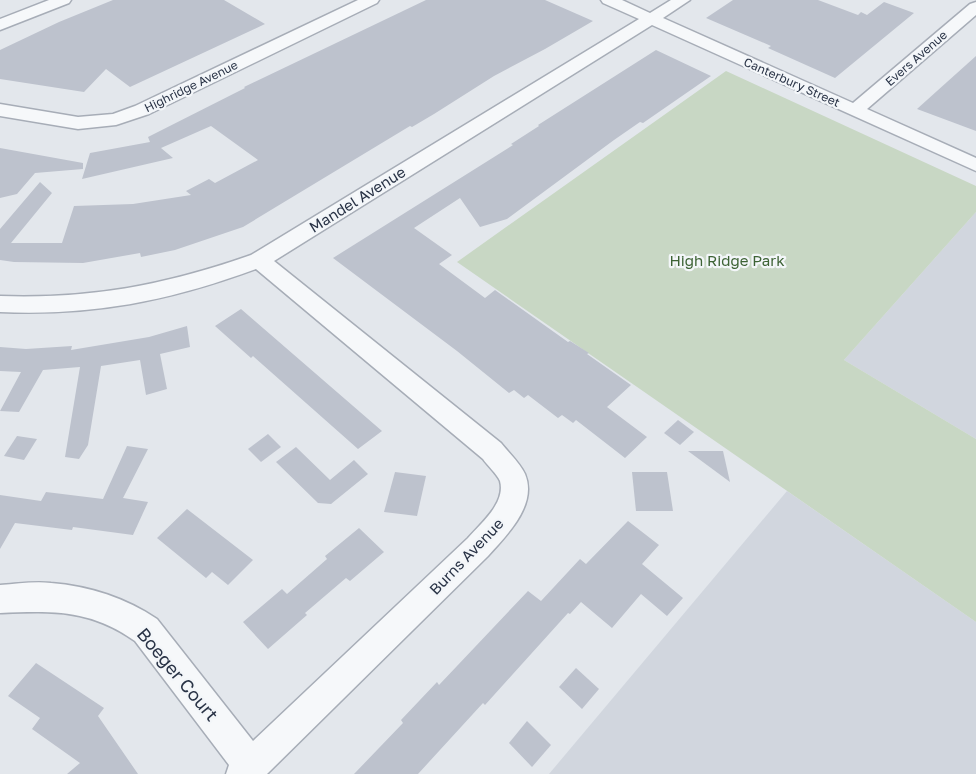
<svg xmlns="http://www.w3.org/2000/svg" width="976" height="774" viewBox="0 0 976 774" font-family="'Golos Text',sans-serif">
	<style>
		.built { fill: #d1d6de }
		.green { fill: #c8d7c4 }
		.building { fill: #bdc2cd }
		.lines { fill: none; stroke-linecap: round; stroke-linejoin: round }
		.minor-casing { stroke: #a7adb7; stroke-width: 3 }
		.minor { fill: #f6f8fa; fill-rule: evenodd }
		.labels { text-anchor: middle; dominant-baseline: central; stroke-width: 4.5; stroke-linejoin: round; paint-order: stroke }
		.far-street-label { font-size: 12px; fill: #293346; stroke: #f3f6f9 }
		.street-label { font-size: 15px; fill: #293346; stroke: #f3f6f9 }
		.park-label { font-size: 15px; fill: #3d6335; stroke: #f3f6f9 }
		.near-street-label { font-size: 18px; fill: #293346; stroke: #f3f6f9 }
	</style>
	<rect width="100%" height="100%" fill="#e3e7ec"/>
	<g class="built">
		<path d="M976,212V439L844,360Z"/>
		<path d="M787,491L976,622V774H549Z"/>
	</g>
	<path class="green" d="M726,71L976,186V212L844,360L976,439V622L457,262Z"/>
	<g class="building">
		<path d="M113,0H224L265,24L130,87L106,69L84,92L0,79V50L59,22Z"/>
		<path d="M426,0H545L593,21L545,49L494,76L434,114L412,127L410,126L243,227L175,250L141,257L140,253L83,263L14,262L0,260V229L40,182L52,193L11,243H62L74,206L133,204L191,195L186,191L209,179L215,183L258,160L211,126L161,148L173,158L82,179L90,153L150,142L148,137L245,88L244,87Z"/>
		<path d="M733,0H818L858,15L861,12L867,15L884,2L914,13L835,78L768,48L771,46L706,18Z"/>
		<path d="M656,50L711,76L643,123L640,122L614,140L507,219L480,227L460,198L414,228L452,255L439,264L485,298L495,290L568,342L570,341L589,353L587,354L631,385L607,407L647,437L625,458L576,420L573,423L562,415L558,418L528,395L524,398L514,390L509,393L457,351L333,258L513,145L511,144L539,126L538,125Z"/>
		<path d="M976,56V131L917,109L937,91Z"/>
		<path d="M0,148L83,163V169L35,173L17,194L0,198Z"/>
		<path d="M241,309L360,412L382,431L358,449L253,356L251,358L215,326Z"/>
		<path d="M187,326L190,347L160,354L167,389L146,395L140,360L101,366L88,445L79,459L65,457L80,367L43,370L19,412L0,411L21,372L0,371V347L26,349L72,346L71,350L149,337Z"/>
		<path d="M678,420L694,432L680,445L664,433Z"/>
		<path d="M268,434L281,447L261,462L248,449Z"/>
		<path d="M17,436L37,439L24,460L4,456Z"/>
		<path d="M127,446L148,449L123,498L148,502L133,535L73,527L72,530L15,523L0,549V495L41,501L46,492L103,499Z"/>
		<path d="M296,447L330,480L354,460L368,474L331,504L318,503L276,462Z"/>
		<path d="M688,451H723L730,482Z"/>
		<path d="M395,472L426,476L417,516L384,512Z"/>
		<path d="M632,472H667L673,511H636Z"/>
		<path d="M187,509L253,560L228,585L212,572L206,578L157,538Z"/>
		<path d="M628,521L659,545L642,564L683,598L667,616L641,594L612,628L581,602L570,614L568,613L485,705L483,703L418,774H354L403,723L401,720L437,682L439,685L528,591L541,601L580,559L586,564Z"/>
		<path d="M359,528L384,552L350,581L346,578L305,613L307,615L268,649L243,622L282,589L287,594L327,559L325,556Z"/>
		<path d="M36,663L104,708L98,716L138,774H67L80,763L32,729L40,718L8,696Z"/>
		<path d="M576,668L599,689L582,709L559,687Z"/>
		<path d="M527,721L551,745L532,767L509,743Z"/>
	</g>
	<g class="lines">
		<g class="minor-casing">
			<g id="minor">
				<path d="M49,0H71L69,3L0,30V19Z"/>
				<path d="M358,0H379L377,3L149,114L116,125L78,129L0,116V104L78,117L113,114L135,106Z"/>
				<path d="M601,0H622L650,13L671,0H690L663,18L853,103L970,4L976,2V15L867,109L976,158V171L652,25L274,261L501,443C509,453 520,463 525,474C538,505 506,536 488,556L267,774H226L229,765L135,641C90,609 52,611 0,613V585C17,584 34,581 51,583C89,586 126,598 157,619L253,741L468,538C481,523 506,503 500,481C497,474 487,465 483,459L256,269C169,301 93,316 0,312V296C92,299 165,285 251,255L639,19L603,3Z"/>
			</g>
		</g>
		<use href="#minor" class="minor"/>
	</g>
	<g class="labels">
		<g class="far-street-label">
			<text transform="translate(916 58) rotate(-41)">Evers Avenue</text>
			<text transform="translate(792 82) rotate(24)">Canterbury Street</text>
			<text transform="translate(191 86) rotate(-26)">Highridge Avenue</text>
		</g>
		<g class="street-label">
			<text transform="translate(357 199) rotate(-32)">Mandel Avenue</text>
			<text transform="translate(466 556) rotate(-46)">Burns Avenue</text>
		</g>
		<g class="park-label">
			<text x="727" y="260">High Ridge Park</text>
		</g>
		<g class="near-street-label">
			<text transform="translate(178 674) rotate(50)">Boeger Court</text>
		</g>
	</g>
</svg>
